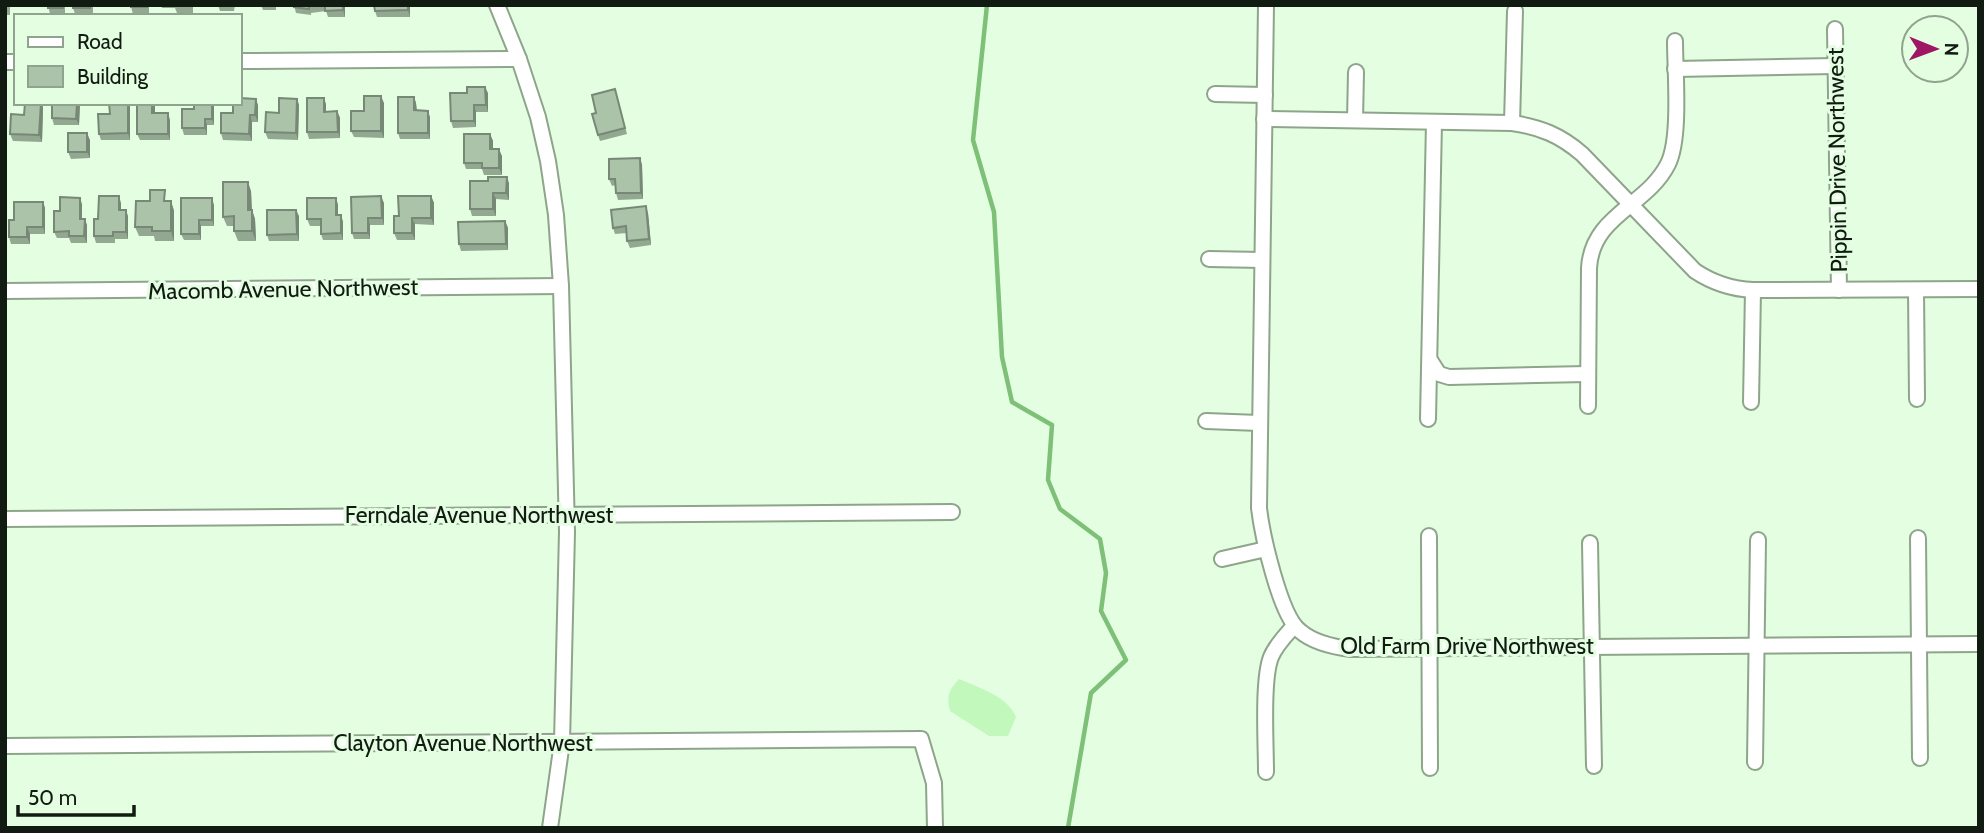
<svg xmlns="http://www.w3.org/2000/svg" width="1984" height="833" viewBox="0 0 1984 833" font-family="Cabin,sans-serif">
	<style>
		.green { fill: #c2f8bc }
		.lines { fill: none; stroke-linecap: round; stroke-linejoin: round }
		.stream { stroke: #7ec078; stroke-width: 4.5 }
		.minor-casing { stroke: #8ea58b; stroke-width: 18 }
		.minor { stroke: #fff; stroke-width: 14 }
		.wall { fill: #93a890 }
		.shaded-wall { fill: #788876 }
		.building { fill: #abc3a8; stroke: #788876; stroke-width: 2 }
		.labels { text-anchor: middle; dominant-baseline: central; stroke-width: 6; stroke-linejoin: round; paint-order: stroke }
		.street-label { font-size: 23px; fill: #121b11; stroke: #e4fee2 }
	</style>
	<rect width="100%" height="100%" fill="#e4fee2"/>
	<path class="green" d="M959,679C977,687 1008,696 1016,717L1008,736H989L950,711C946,696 949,690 959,679Z"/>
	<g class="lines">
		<path class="stream" d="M987,5L973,140L994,212L1002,357L1012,402L1052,425L1048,480L1060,509L1100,539L1106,573L1101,611L1126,660L1091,693L1068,828"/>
		<g class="minor-casing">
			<g id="minor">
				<path d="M497,5L519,59L538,117L548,161L556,215L561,286L567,532L562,742L550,828"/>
				<path d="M1266,5L1259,508C1262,534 1280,616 1300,631C1314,643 1333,647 1351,649L1979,644"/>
				<path d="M1835,29L1839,290"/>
				<path d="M240,61L519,59"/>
				<path d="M5,62H16"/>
				<path d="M1675,69L1835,66"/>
				<path d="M1215,94L1265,95"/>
				<path d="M1264,119L1512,123C1540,127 1560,135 1582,154L1695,271C1713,283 1731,289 1753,290L1979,289"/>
				<path d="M1355,120L1356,72"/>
				<path d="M1512,123L1515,11"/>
				<path d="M1209,259L1262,260"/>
				<path d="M1916,290L1917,399"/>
				<path d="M5,291L561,286"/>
				<path d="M1430,360L1439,374L1449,377L1587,374"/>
				<path d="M1751,402L1753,290"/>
				<path d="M1588,406L1589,268C1592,215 1647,206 1668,164C1681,138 1675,72 1675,41"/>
				<path d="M1428,419L1434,122"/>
				<path d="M1206,421L1259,423"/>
				<path d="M5,519L952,512"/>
				<path d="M1429,536L1430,768"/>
				<path d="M1918,538L1920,758"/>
				<path d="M1590,543L1594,766"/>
				<path d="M1222,559L1266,549"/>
				<path d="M5,746L921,739L934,783L935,828"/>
				<path d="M1755,762L1758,540"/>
				<path d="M1266,772C1266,744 1262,680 1271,657C1276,645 1286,635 1294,626"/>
			</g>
		</g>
		<use href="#minor" class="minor"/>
	</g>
	<g class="wall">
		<rect x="5" y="5" width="5" height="10"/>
		<path d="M48,5H65V14H50Z"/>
		<path d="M93,5V14H75L73,8Z"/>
		<path d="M149,5V13L133,14L131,7Z"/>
		<path d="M161,5H193V13H177L175,8H162Z"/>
		<path d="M218,5H235L234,11H220Z"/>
		<path d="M261,5H276V10H263Z"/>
		<path d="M294,5H345V17H328L326,11L311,13V15L296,13Z"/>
		<path d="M410,5V17H377L375,11Z"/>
		<path d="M615,89L627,134L600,141L598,135L596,113Z"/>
		<path d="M488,93V112H476V127L453,128L451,121Z"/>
		<path d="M414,97L416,103L417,110L430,117V139H400L398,133Z"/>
		<path d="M297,99L299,105L298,140L268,139L265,132L279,113Z"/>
		<path d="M80,103L79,125H54L52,118Z"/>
		<path d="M194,103H213L214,125H207V135H184L182,128L194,109Z"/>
		<path d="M384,103V138L354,137L351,131Z"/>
		<path d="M326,104V112L337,111L340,118V138L309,139L307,132Z"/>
		<path d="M130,105V140H101L99,134L110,114Z"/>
		<path d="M258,105V122H252V141L223,140L221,133L233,113Z"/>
		<path d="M155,106V113L170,120V140H140L137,134Z"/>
		<path d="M43,107L42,142L13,141L10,134L24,115Z"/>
		<path d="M490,134L493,141V149L502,156V175H484L482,169H466L464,163Z"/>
		<path d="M90,140V158L71,159L68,152Z"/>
		<path d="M640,158L642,165L643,199L618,200L616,193V185L612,186L609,179Z"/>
		<path d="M509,183V200L496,199V216H472L470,209Z"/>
		<path d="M251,191L252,210L255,219L256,241H238L234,231V226H227L223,217Z"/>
		<path d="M431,196L434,203V225L415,224V240H397L394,233L399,216Z"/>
		<path d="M336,198L338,205V215H341L343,222V240H323L321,234V226H310L307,219Z"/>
		<path d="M168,201H171L174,211V241H155L154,236H139L135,227Z"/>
		<path d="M43,202L45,208V234H30V244H11L9,237L14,220Z"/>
		<path d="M121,203V210L128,216V239H115V243H96L94,236L98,219Z"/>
		<path d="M384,203V225H370V239H354L352,233Z"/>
		<path d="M82,204V219L87,225V243H71L69,238H57L54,232L60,211Z"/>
		<path d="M214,205V226H201V240H184L181,234Z"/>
		<path d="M648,213L651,245L630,248L627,241V233L615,234L613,228Z"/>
		<path d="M299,216V241H269L267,235Z"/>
		<path d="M505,221L508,228V250L461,251L459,244Z"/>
	</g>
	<g class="shaded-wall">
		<path d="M343,5H345V17L343,10Z"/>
		<path d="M408,5H410V17L408,10Z"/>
		<path d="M485,87L488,93V112L486,105Z"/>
		<path d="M381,96L384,103V138L381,131Z"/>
		<path d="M414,97L416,103L417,117L414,110Z"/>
		<path d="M324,98L326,104V118L324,112Z"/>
		<path d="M256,99L258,105V122L255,115Z"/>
		<path d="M297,99L299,105L298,140L296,133Z"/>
		<path d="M41,103H42L43,107L42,142L39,135Z"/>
		<path d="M77,103H80L79,125L76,119Z"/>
		<path d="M128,103H129L130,105V140L128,133Z"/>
		<path d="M152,103H154L155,106V120L152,113Z"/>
		<path d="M212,103H213L214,105V125L212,119Z"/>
		<path d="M474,105L476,112V127L474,121Z"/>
		<path d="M337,111L340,118V138L338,132Z"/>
		<path d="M428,111L430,117V139L428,133Z"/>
		<path d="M168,113L170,120V140L168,134Z"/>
		<path d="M250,115L252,122V141L249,134Z"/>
		<path d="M205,119L207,125V135L205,128Z"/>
		<path d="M87,133L90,140V158L87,152Z"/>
		<path d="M490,134L493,141V156L490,149Z"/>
		<path d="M499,149L502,156V175L499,168Z"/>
		<path d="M640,158L642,165L643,199L641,193Z"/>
		<path d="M507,177L509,183V200L506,193Z"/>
		<path d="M248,182L251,191L252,219L248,210Z"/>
		<path d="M493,193L496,199V216L493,209Z"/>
		<path d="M119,196L121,203V216L119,210Z"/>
		<path d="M381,196L384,203V225L382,218Z"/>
		<path d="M431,196L434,203V225L431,218Z"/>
		<path d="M80,198L82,204V225L80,219Z"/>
		<path d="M212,198L214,205V226L212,220Z"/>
		<path d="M336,198L338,205V222L336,215Z"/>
		<path d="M171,201L174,211V241L171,231Z"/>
		<path d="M43,202L45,208V234L43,227Z"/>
		<path d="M646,206L648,213L651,245L649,239Z"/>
		<path d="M126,210L128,216V239L126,232Z"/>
		<path d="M252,210L255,219L256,241L252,231Z"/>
		<path d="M296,210L299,216V241L297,234Z"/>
		<path d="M341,215L343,222V240L341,233Z"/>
		<path d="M368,218L370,225V239L368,233Z"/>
		<path d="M412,218L415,224V240L412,233Z"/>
		<path d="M85,219L87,225V243L84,236Z"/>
		<path d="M199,220L201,226V240L199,234Z"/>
		<path d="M505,221L508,228V250L506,244Z"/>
		<path d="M27,227L30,234V244L27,237Z"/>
	</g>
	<g class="building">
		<rect x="48" y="5" width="15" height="3"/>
		<rect x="73" y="5" width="17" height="3"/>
		<rect x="131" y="5" width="16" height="2"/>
		<rect x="174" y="5" width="17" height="1"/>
		<path d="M294,5H321L309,6V9L294,7Z"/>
		<path d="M325,5H343V10L325,11Z"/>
		<path d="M374,5H408V10L375,11Z"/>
		<path d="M467,87H485L486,105H474V121H451L450,93H467Z"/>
		<path d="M615,89L625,128L598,135L592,114L596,113L592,95Z"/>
		<path d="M364,96H381V131H351V111H364Z"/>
		<path d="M398,97H414V110L428,111V133H398Z"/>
		<path d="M240,98L256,99L255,115H250L249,134L221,133V113H233V103H240Z"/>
		<path d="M279,98L297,99L296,133L265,132L266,112L279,113Z"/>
		<path d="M307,98H324V112L337,111L338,132H307Z"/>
		<path d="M25,103H41L39,135L10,134L11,114L24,115Z"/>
		<path d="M52,103H77L76,119L52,118Z"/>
		<path d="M109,103H128V133L99,134L98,114H110Z"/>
		<path d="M137,103H152V113H168V134H137Z"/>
		<path d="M194,103H212V119H205V128H182V109H194Z"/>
		<rect x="68" y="133" width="19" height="19"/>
		<path d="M464,134H490V149H499V168H482V163H464Z"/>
		<path d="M640,158L641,193H616L615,179H609V159Z"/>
		<path d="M488,177H507L506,193H493V209H470V181H488Z"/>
		<path d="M223,182H248V210H252V231H234V216L223,217Z"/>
		<path d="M150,190H165L164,201H171V231H152V227H135L136,201H150Z"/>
		<path d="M99,196H119V210H126V232H113V236H94V219H98Z"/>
		<path d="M381,196L382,218H368V233H352L351,197Z"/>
		<path d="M398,196H431V218H412V233H394V216H399Z"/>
		<path d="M60,197L80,198V219H85L84,236H69V231L54,232V211H60Z"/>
		<path d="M181,198H212V220H199V234H181Z"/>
		<path d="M307,198H336V215H341V233L321,234V219H307Z"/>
		<path d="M14,202H43V227H27V237H9V220H14Z"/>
		<path d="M646,206L649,239L627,241L626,226L613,228L611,210Z"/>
		<path d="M267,210H296L297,234L267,235Z"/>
		<path d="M505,221L506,244H459L458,222Z"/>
	</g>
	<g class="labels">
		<g class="street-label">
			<text transform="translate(1837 160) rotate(-91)">Pippin Drive Northwest</text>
			<text transform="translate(283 289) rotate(-1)">Macomb Avenue Northwest</text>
			<text x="479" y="515">Ferndale Avenue Northwest</text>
			<text x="1467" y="646">Old Farm Drive Northwest</text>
			<text x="463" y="743">Clayton Avenue Northwest</text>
		</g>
	</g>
	<rect width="1984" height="833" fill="none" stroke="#121b11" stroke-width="14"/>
	<rect x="14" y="14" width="228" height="91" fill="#e4fee2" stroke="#90a38e" stroke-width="2"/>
	<rect x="28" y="37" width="35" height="10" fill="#ffffff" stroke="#90a38e" stroke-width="2"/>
	<text x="77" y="49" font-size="21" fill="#121b11">Road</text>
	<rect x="28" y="66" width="35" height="21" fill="#abc3a8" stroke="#90a38e" stroke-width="2"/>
	<text x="77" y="84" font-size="21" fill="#121b11">Building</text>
	<g transform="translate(1935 49) rotate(91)"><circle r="33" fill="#e4fee2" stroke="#90a38e" stroke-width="2"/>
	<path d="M0-5L12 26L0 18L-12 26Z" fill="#9e1664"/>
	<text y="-10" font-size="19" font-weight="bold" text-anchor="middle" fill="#121b11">N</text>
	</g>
	<path d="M18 805v10h116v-10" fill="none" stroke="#121b11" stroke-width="3.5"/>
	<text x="28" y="805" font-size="21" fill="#121b11" stroke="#e4fee2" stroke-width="5" paint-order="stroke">50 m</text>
</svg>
